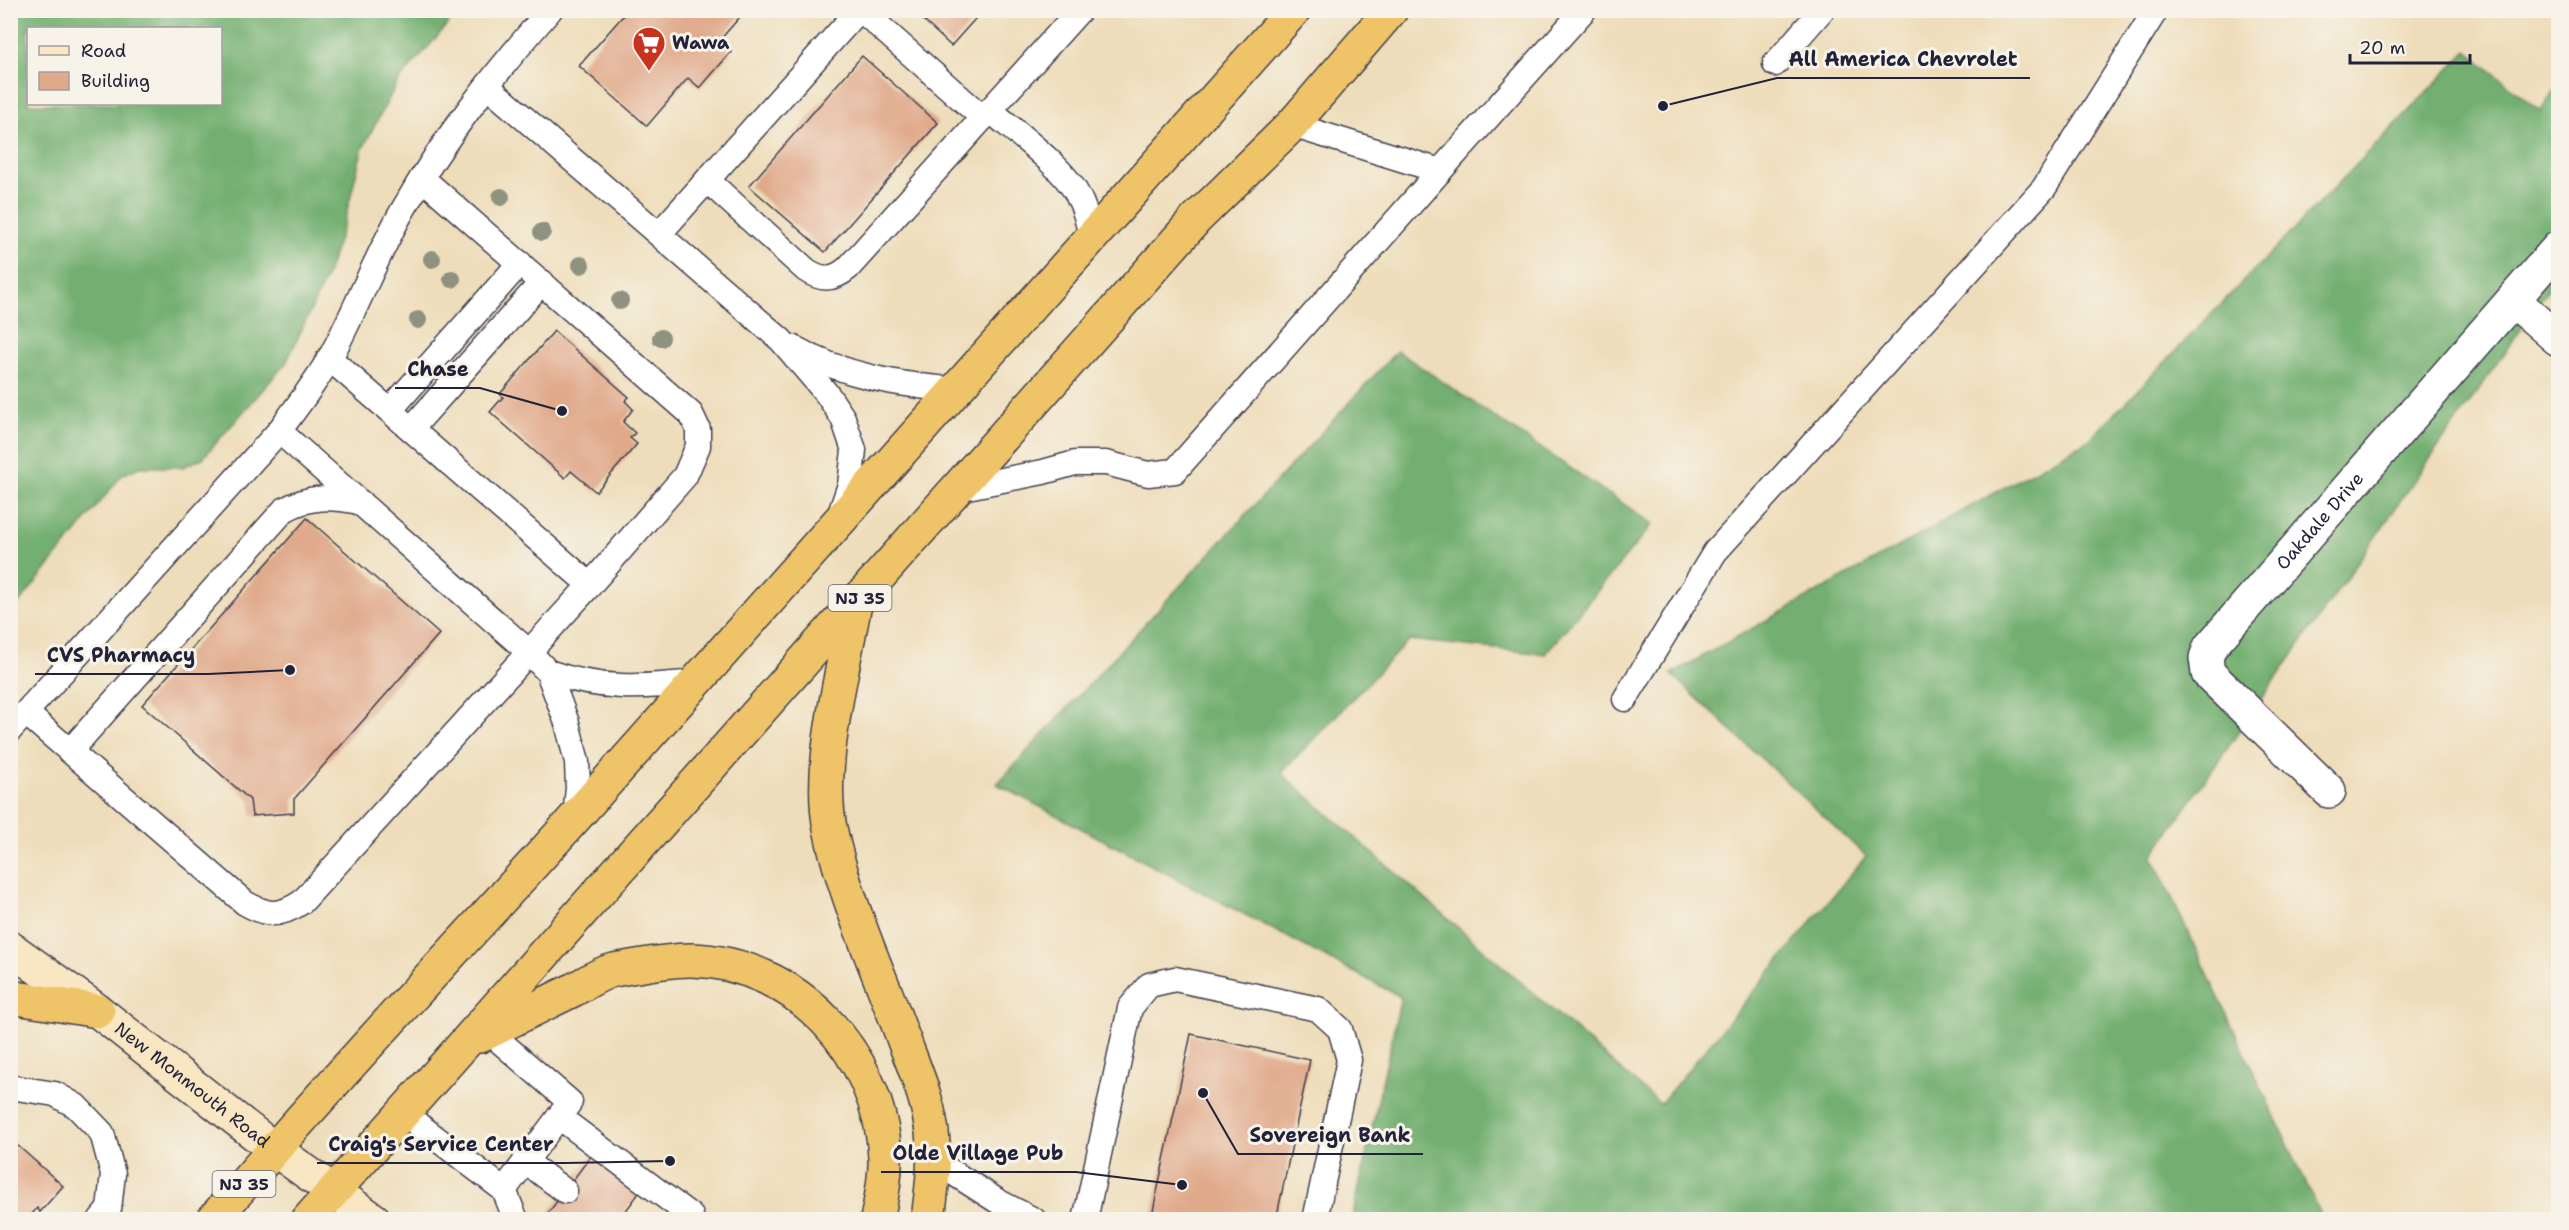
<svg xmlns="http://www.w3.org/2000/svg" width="2569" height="1230" viewBox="0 0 2569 1230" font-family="'Shantell Sans',sans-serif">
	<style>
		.forest { fill: #72af6f; stroke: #4a6855; stroke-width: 1.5; fill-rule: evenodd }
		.building { fill: #e0a98a }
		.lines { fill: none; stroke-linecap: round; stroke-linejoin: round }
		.service-casing { stroke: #413e4e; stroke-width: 27 }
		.minor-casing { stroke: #413e4e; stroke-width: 36 }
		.secondary-casing { stroke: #413e4e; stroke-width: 36 }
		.trunk-casing { stroke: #413e4e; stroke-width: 36 }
		.service { stroke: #fff; stroke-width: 24 }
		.minor { stroke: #fff; stroke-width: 33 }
		.secondary { stroke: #f9e7c3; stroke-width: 33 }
		.trunk { stroke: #efc469; stroke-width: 33 }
		.tree { fill: #8f9280 }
		.labels { text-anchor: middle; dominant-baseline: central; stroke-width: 6; stroke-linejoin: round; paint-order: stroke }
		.shield { fill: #f7f3e8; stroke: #62616f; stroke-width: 1.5 }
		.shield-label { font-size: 16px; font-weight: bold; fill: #22223b }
		.poi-label { font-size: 18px; font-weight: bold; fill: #22223b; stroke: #f7f3e8; text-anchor: start }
		.street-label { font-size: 18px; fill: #22223b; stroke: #f7f3e8 }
		.leader { fill: none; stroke: #22223b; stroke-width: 2 }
		.callout-dot { fill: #22223b; stroke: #f7f3e8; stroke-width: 2 }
		.callout-label { font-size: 20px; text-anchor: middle; font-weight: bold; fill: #22223b; stroke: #f7f3e8; stroke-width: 6; stroke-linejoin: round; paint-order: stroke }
	</style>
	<rect width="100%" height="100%" fill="#f7f3e8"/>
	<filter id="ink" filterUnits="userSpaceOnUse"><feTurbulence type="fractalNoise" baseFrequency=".0167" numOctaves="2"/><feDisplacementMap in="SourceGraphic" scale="12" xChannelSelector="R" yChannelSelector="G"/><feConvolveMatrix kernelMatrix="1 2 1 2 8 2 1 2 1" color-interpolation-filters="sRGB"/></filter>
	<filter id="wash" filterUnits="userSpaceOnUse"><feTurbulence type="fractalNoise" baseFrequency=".008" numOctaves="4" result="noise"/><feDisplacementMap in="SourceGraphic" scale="24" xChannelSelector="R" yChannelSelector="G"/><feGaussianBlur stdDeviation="1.35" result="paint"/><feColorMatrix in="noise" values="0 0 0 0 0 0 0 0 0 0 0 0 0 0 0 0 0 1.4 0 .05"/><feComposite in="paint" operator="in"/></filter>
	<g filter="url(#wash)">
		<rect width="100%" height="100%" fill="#eeddba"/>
		<g class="forest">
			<path d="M11,10L459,11L397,83L362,150L344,223L326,277L286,363L203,458L183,467H139L122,475L11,613ZM28,28H220V104H28Z"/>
			<path d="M2467,51L2540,111L2558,85V276L2152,856L2323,1219H1352L1401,997L997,784L1397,351L1653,524L1545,654L1409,640L1281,773L1660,1104L1866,856L1671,674L2089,440Z"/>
		</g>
		<g id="blocks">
			<g class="building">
				<path d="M628,10H746L719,41L731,52L700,88L688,78L647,126L579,66Z"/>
				<path d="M912,10H983L951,46Z"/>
				<path d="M862,56L938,123L825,252L749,186Z"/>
				<path d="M554,331L629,397L625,401L633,409L623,422L635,433L630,438L637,444L596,492L571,471L565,478L490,412L503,397L500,394Z"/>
				<path d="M307,518L439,634L294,799V813L252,816L250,800L142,705Z"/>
				<path d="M1191,1034L1310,1060L1276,1220H1151Z"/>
				<path d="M17,1145L63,1186L40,1212L37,1208L27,1220H10V1153Z"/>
				<path d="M593,1153L642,1189L619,1220H543Z"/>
			</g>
		</g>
	</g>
	<g filter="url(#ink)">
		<use href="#blocks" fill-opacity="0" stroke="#413e4e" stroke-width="1.5"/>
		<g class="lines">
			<g class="service-casing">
				<g id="service">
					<path d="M861,10L983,118"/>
					<path d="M1775,64L1822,10"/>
					<path d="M487,86L781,340L827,394L843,418L854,450L850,485L840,514"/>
					<path d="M990,110C1015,132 1062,166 1077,194C1085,208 1088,223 1091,238"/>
					<path d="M1292,125L1440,171"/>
					<path d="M707,180L806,270C822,281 834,280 848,268L1080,10"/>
					<path d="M659,234L859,10"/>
					<path d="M792,347C843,376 900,385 957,390"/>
					<path d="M329,358L590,585"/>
					<path d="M390,410L520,263"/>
					<path d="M412,428L542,282"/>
					<path d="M279,431L529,652L548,672L567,723L577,762L578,788L575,818"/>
					<path d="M957,489L1043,472L1075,463H1106L1148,474L1175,471L1440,171L1584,10"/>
					<path d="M548,672C601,690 641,688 695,682"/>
					<path d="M1625,699L1715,552L2044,188L2156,10"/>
					<path d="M26,713L245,903C268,916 279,917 302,902L590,585L685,476L698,446V429L691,414L422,178"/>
					<path d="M10,730L279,431C297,407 316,382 331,356C357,308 376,256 404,208C444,137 496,72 550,10"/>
					<path d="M70,751L284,510C310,495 332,497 360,502"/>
					<path d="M10,1087L55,1094L76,1106L102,1133L113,1174L109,1209L100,1220"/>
					<path d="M403,1113L504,1190L570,1102L489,1032"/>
					<path d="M559,1117L691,1216L689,1220"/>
					<path d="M933,1160L999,1202L1034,1220"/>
					<path d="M525,1161L565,1191"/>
					<path d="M504,1190L516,1220"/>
					<path d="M1085,1220L1130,1008L1149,985L1175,979L1318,1009L1340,1029L1349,1060L1315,1220"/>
				</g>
			</g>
			<g class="minor-casing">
				<g id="minor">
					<path d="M2513,300L2558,339"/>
					<path id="s1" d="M2329,791L2208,673L2206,658L2210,647L2558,248"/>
				</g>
			</g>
			<g class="secondary-casing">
				<g id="secondary">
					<path id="s2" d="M10,948L98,1011L274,1149L374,1220"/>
				</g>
			</g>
			<g class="trunk-casing">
				<g id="trunk">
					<path d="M855,603C844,667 817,766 830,828C844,897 879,972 903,1038C916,1072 931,1106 933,1143C935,1169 931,1194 928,1220"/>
					<path d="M10,997L98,1011"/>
					<path d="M480,1036C511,1021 542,1005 573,990C586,983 600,973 614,970C636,966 668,960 691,960C796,962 880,1054 885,1157C886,1178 881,1199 877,1220"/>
					<path d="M213,1220C330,1083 453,953 573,820C815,551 1052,279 1294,10"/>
					<path d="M308,1220L1196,219L1292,125L1391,10"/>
				</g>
			</g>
			<use href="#service" class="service"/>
			<use href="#minor" class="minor"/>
			<use href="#secondary" class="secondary"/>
			<use href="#trunk" class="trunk"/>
		</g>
		<g class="tree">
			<circle cx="501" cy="197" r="9"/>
			<circle cx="542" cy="232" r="9"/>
			<circle cx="432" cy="259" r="9"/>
			<circle cx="581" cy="265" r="9"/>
			<circle cx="452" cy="279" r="9"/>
			<circle cx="620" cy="301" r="9"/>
			<circle cx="418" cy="320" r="9"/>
			<circle cx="661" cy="338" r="9"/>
		</g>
	</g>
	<defs>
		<g id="supermarket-pin" transform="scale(1.725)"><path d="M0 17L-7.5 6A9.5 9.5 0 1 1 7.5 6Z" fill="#c8321e" stroke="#f7f3e8"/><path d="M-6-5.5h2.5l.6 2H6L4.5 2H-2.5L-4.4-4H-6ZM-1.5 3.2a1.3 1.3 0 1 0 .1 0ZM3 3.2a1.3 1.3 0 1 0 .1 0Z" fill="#fff"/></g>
	</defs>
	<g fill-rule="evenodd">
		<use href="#supermarket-pin" x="649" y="43"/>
	</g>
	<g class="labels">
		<g class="shield">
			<rect x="828.5" y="585" width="63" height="26" rx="4.5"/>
			<rect x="212.5" y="1171" width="63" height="26" rx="4.5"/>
		</g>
		<g class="shield-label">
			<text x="860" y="598">NJ 35</text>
			<text x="244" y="1184">NJ 35</text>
		</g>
		<g class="poi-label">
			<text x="672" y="43">Wawa</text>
		</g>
		<g class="street-label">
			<text stroke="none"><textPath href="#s1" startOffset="363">Oakdale Drive</textPath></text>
			<text stroke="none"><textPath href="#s2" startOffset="228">New Monmouth Road</textPath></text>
		</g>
	</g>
	<path class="leader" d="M1663 106L1777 78H2030M562 411L480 388H395M290 670L208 674H35M1203 1093L1238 1154H1423M670 1161L566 1163H317M1182 1185L1076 1172H881"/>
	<g class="callout-dot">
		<circle cx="1663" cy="106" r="6"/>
		<circle cx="562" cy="411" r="6"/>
		<circle cx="290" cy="670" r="6"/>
		<circle cx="1203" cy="1093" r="6"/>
		<circle cx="670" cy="1161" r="6"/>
		<circle cx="1182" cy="1185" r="6"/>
	</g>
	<g class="callout-label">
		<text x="1903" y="66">All America Chevrolet</text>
		<text x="438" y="376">Chase</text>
		<text x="121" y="662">CVS Pharmacy</text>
		<text x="1330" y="1142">Sovereign Bank</text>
		<text x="441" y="1151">Craig's Service Center</text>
		<text x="978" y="1160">Olde Village Pub</text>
	</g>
	<rect width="2569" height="1230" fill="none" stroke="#f7f3e8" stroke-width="36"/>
	<rect x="27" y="27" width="195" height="78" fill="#f7f3e8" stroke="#a29fa3" stroke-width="1.5"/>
	<rect x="39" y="46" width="30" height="9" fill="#f9e7c3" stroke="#a29fa3" stroke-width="1.5"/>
	<text x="81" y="57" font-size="18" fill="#22223b">Road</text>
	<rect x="39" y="72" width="30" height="18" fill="#e0a98a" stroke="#a29fa3" stroke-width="1.5"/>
	<text x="81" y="87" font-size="18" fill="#22223b">Building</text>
	<path d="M2350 54v9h120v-9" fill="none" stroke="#22223b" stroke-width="3"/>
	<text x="2359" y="54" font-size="18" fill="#22223b" stroke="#f7f3e8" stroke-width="4.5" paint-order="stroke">20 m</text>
</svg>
